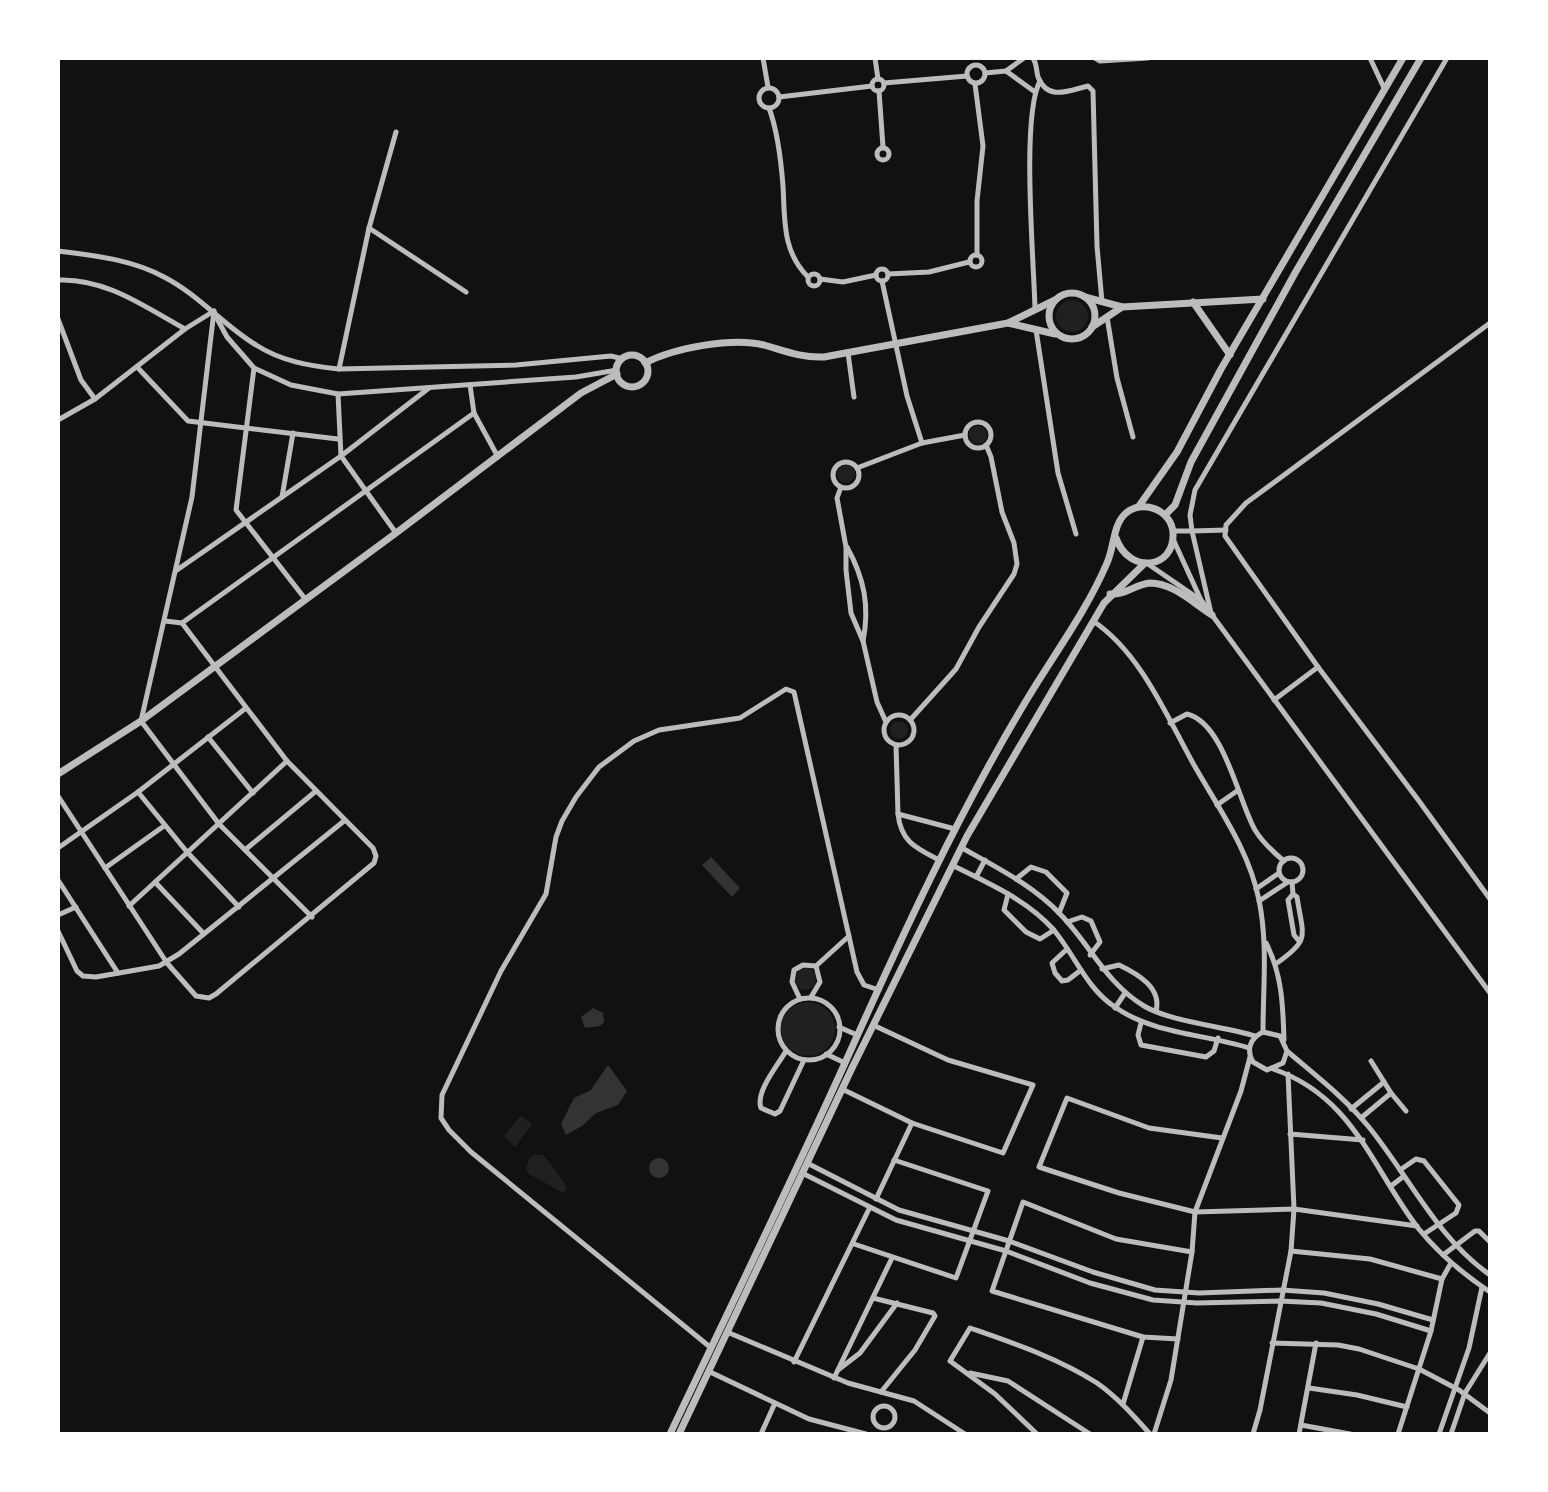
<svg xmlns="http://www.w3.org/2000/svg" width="1548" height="1492" viewBox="0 0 1548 1492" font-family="'Asap Condensed',sans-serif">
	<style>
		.green { fill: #202020 }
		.water { fill: #333 }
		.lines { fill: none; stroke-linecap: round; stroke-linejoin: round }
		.minor { stroke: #bcbcbc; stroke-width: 5 }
		.tertiary { stroke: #bcbcbc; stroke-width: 7 }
	</style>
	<rect width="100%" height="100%" fill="#111"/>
	<g class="green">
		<circle cx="1072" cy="316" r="16"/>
		<circle cx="978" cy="435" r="9"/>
		<circle cx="846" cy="474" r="9"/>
		<circle cx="899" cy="730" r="9"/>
		<circle cx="805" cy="979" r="11"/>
		<circle cx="808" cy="1029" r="27"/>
		<path d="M519,1117H523L532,1125L515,1147L504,1136Z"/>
		<path d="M534,1155H543C548,1159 566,1184 567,1189L563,1193L529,1174L526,1168L529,1159Z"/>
	</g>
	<g class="water">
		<path d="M711,857L740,888L732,897L702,865Z"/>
		<path d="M593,1008L603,1013L604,1022L600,1026L585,1028L581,1017Z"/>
		<path d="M608,1065L627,1091L618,1105L596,1113L582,1126L566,1135L561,1124L574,1098L591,1090Z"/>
		<circle cx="659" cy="1168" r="10"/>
	</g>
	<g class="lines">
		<g class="minor">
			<path d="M763,58L768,87"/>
			<path d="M875,58L878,79"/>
			<path d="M1033,58C1037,64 1036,70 1038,77C1048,102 1070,90 1088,86L1093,91L1097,246L1102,302"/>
			<path d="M1095,58L1100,61L1148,58"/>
			<path d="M1370,58L1384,88"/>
			<circle cx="976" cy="74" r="9"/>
			<path d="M1006,71L1035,92"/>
			<path d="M985,73L1006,71L1024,58"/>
			<circle cx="878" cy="85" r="6"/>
			<path d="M884,83L967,76"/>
			<path d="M975,84L983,146L977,201V255"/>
			<circle cx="769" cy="98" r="10"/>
			<path d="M879,91L883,147"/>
			<path d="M779,97L872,86"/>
			<path d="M769,108C778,132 781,160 783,186C785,220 782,251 808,277"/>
			<circle cx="883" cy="154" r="6"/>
			<path d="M369,228L466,292"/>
			<path d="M58,251C95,256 131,259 164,277C199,295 223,325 256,345C281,361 309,366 339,369L516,365L611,356L623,359"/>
			<circle cx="976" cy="261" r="6"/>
			<circle cx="882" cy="275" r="6"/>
			<circle cx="814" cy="280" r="6"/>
			<path d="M888,274L929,272L969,262"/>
			<path d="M820,279L843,282L876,275"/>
			<path d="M58,280C106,278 145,307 185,329"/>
			<path d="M882,281L907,396L922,443"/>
			<path d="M1035,309C1034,262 1021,116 1040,81"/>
			<path d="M214,311L192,497L141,721L219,824L312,917"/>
			<path d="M214,313L227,337L254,368L291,385L338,394L576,377L617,370"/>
			<path d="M1107,317L1117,378L1133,437"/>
			<path d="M58,319L81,380L95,399"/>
			<path d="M1490,323L1246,503L1226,525L1225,536L1318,667L1419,801L1490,899"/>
			<path d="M1036,330L1058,473L1076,534"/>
			<path d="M848,353L854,397"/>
			<path d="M138,368L188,421L338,439"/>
			<path d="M254,368L236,510L306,600"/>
			<path d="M339,369L369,228L396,132"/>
			<path d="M470,385L474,413L498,457"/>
			<path d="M338,394L341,456L396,533"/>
			<path d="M58,420L95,399L185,329L214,311"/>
			<circle cx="978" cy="435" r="13"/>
			<circle cx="846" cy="475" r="13"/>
			<path d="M857,468L922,443L965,435"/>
			<path d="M841,487L837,498L846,547V570L851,613L863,641L877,702L886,722"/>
			<path d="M282,497L293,433"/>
			<path d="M1173,531H1192L1190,515L1195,490L1447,58"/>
			<path d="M1173,539L1201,600L1490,993"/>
			<path d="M847,547C864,578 870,606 863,641"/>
			<path d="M1148,564L1199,599"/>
			<path d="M177,570L341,456L429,388"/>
			<path d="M1211,613L1192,531L1226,530"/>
			<path d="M1093,621C1141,653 1167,717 1194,765C1219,809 1249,850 1259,900C1268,944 1263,987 1263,1032"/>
			<path d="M182,623L474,413"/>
			<path d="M1274,700L1318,667"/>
			<circle cx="899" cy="730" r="15"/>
			<path d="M911,719L956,669L979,627L1014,574L1017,564L1014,543L1002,512L991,457L986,445"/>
			<path d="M1170,723L1187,714C1224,723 1238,800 1255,830C1263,843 1273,852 1284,861"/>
			<path d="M208,737L253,793"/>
			<path d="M896,745L898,814"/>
			<path d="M138,792L187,852L239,907"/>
			<path d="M58,796L167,963L196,996L209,998L216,994L374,863L376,856L373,848L287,761L182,623L165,621"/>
			<path d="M1217,805L1237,791"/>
			<path d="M58,848L138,792L246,708"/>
			<path d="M962,848C996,867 1034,886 1061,915C1091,946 1106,983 1144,1006C1171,1022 1223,1026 1255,1036"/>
			<path d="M245,850L316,791"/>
			<circle cx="1291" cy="870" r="12"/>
			<path d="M939,860C916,848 901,842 898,814L955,829"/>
			<path d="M954,866C989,884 1026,899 1053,929C1075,955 1086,988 1115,1007C1153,1034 1205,1034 1249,1048"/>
			<path d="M105,868L164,826"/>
			<path d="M976,877L985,860"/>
			<path d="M1016,879L1031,867L1046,872L1067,893L1059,913"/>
			<path d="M58,880L118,973"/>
			<path d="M155,882L204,934"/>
			<path d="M1256,889L1279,873"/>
			<path d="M1008,894L1004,910L1026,932L1040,939L1054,930"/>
			<path d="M1293,894L1288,900L1294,935L1299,941"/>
			<path d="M1259,901L1288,882"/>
			<path d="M129,906L287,761"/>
			<path d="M58,915L76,907"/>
			<path d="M1067,922L1082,917L1091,921L1100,942L1090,955"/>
			<path d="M58,931L77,971L83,976L96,977L159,966L179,954L344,821"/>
			<path d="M1266,943C1282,974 1283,1005 1284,1040"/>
			<path d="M1067,949L1052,963L1055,973L1062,981L1068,980L1081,970"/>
			<path d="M1277,963C1311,939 1303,937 1297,897L1293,894L1292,882"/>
			<path d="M1102,969L1119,965C1138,974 1162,988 1156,1011"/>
			<path d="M811,997L820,982L816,966"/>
			<circle cx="809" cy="1029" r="31"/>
			<path d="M800,999L792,982L794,970L803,965L816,966L849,936"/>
			<path d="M1115,1008L1125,993"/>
			<path d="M1141,1023L1138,1035L1141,1045L1206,1057L1214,1051L1218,1038"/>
			<path d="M839,1027L857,1035"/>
			<path d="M786,1051C778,1065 755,1092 761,1108L775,1114L780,1111L804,1060"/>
			<path d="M1287,1051L1283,1063L1267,1070L1253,1062C1246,1050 1250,1038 1263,1032L1280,1036L1287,1051C1315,1075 1345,1098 1368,1126C1409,1176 1436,1237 1490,1275"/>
			<path d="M826,1054L845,1063"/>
			<path d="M1371,1061L1391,1093L1406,1111"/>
			<path d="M1273,1069C1353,1096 1372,1168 1418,1228C1439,1254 1463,1274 1490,1292"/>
			<path d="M842,1089L912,1123L1003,1153L1033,1085L948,1060L873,1025"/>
			<path d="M1351,1109L1384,1082"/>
			<path d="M1361,1118L1391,1093"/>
			<path d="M1290,1134L1363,1140"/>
			<path d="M1222,1138L1149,1128L1067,1098L1039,1167L1119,1193L1195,1212L1294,1209L1417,1226"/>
			<path d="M807,1163L899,1210L1009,1241L1093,1272L1155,1290L1199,1293L1282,1290L1324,1293L1378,1304L1433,1320"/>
			<path d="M1400,1170L1416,1159L1424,1161L1459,1205L1456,1213L1424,1234"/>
			<path d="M802,1173L896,1220L1006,1251L1090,1283L1153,1300L1197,1303L1280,1301L1321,1303L1376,1314L1431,1331"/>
			<path d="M1391,1186L1404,1176"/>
			<path d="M876,1199L912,1123"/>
			<path d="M854,1244L956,1278L988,1191L894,1160"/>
			<path d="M1291,1251L1370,1259L1442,1279"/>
			<path d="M1443,1255L1475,1231H1479L1490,1242"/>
			<path d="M873,1298L933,1313L935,1316L915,1350L881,1392"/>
			<path d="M727,1332L848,1383L914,1401L965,1434"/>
			<path d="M1178,1339L1143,1337L992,1291L1023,1202L1116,1239L1192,1252"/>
			<path d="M1272,1343L1338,1345L1359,1349L1419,1369L1459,1390L1490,1413"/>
			<path d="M710,1347L471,1152L449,1130L441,1118L442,1095L501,971L546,894L556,837L562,821L576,797L599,767L634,741L659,730L740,718L786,689L794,692L857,972L864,985L879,990"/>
			<path d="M794,1362L869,1209"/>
			<path d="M838,1370L860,1353L897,1303"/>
			<path d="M708,1371L809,1419L866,1434"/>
			<path d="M970,1373L1008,1381L1090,1434"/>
			<path d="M834,1378L892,1258"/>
			<path d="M1309,1388L1357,1395L1407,1407"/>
			<path d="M1123,1404L1143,1337"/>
			<circle cx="884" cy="1417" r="11"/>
			<path d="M1301,1425L1350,1434"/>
			<path d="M761,1434L775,1403"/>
			<path d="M1037,1434L995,1394L950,1361L970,1328C1013,1343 1058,1358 1097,1383C1117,1397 1133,1415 1150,1434"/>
			<path d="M1154,1434L1171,1380L1192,1252L1195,1212L1241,1091L1250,1057"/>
			<path d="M1253,1434L1260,1410L1291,1251L1294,1209L1288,1074"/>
			<path d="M1299,1434L1316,1343"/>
			<path d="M1398,1434L1431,1331L1442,1279L1451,1263"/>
			<path d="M1439,1434L1469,1348L1482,1287"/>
			<path d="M1451,1434L1465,1393L1490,1353"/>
		</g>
		<g class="tertiary">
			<circle cx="1072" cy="316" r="23"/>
			<path d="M1085,297L1122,307L1263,299"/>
			<path d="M1193,302L1230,355"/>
			<path d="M1008,323L1055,334"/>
			<path d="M1092,327L1122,307"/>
			<circle cx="632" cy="371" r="16"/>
			<path d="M645,363C674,348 732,337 764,345C785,351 801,358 824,357L1008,323L1055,300"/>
			<path d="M1139,506L1177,452L1221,369L1403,58"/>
			<path d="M1165,515L1175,505L1191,462L1295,273L1421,58"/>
			<path d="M1110,594C1126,595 1136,584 1150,583C1173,583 1193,603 1212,615"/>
			<path d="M58,774L141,721L396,533L581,393L617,374"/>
			<path d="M670,1434C729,1310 789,1187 845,1063C901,938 958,813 1029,696C1055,653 1087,610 1107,563C1114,548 1113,525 1125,514C1142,498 1172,510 1173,533C1175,569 1129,575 1116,538"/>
			<path d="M679,1434L853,1066L967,836L1104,603L1144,564"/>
		</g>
	</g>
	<rect width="1548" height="1492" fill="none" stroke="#ffffff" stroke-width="120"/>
</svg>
